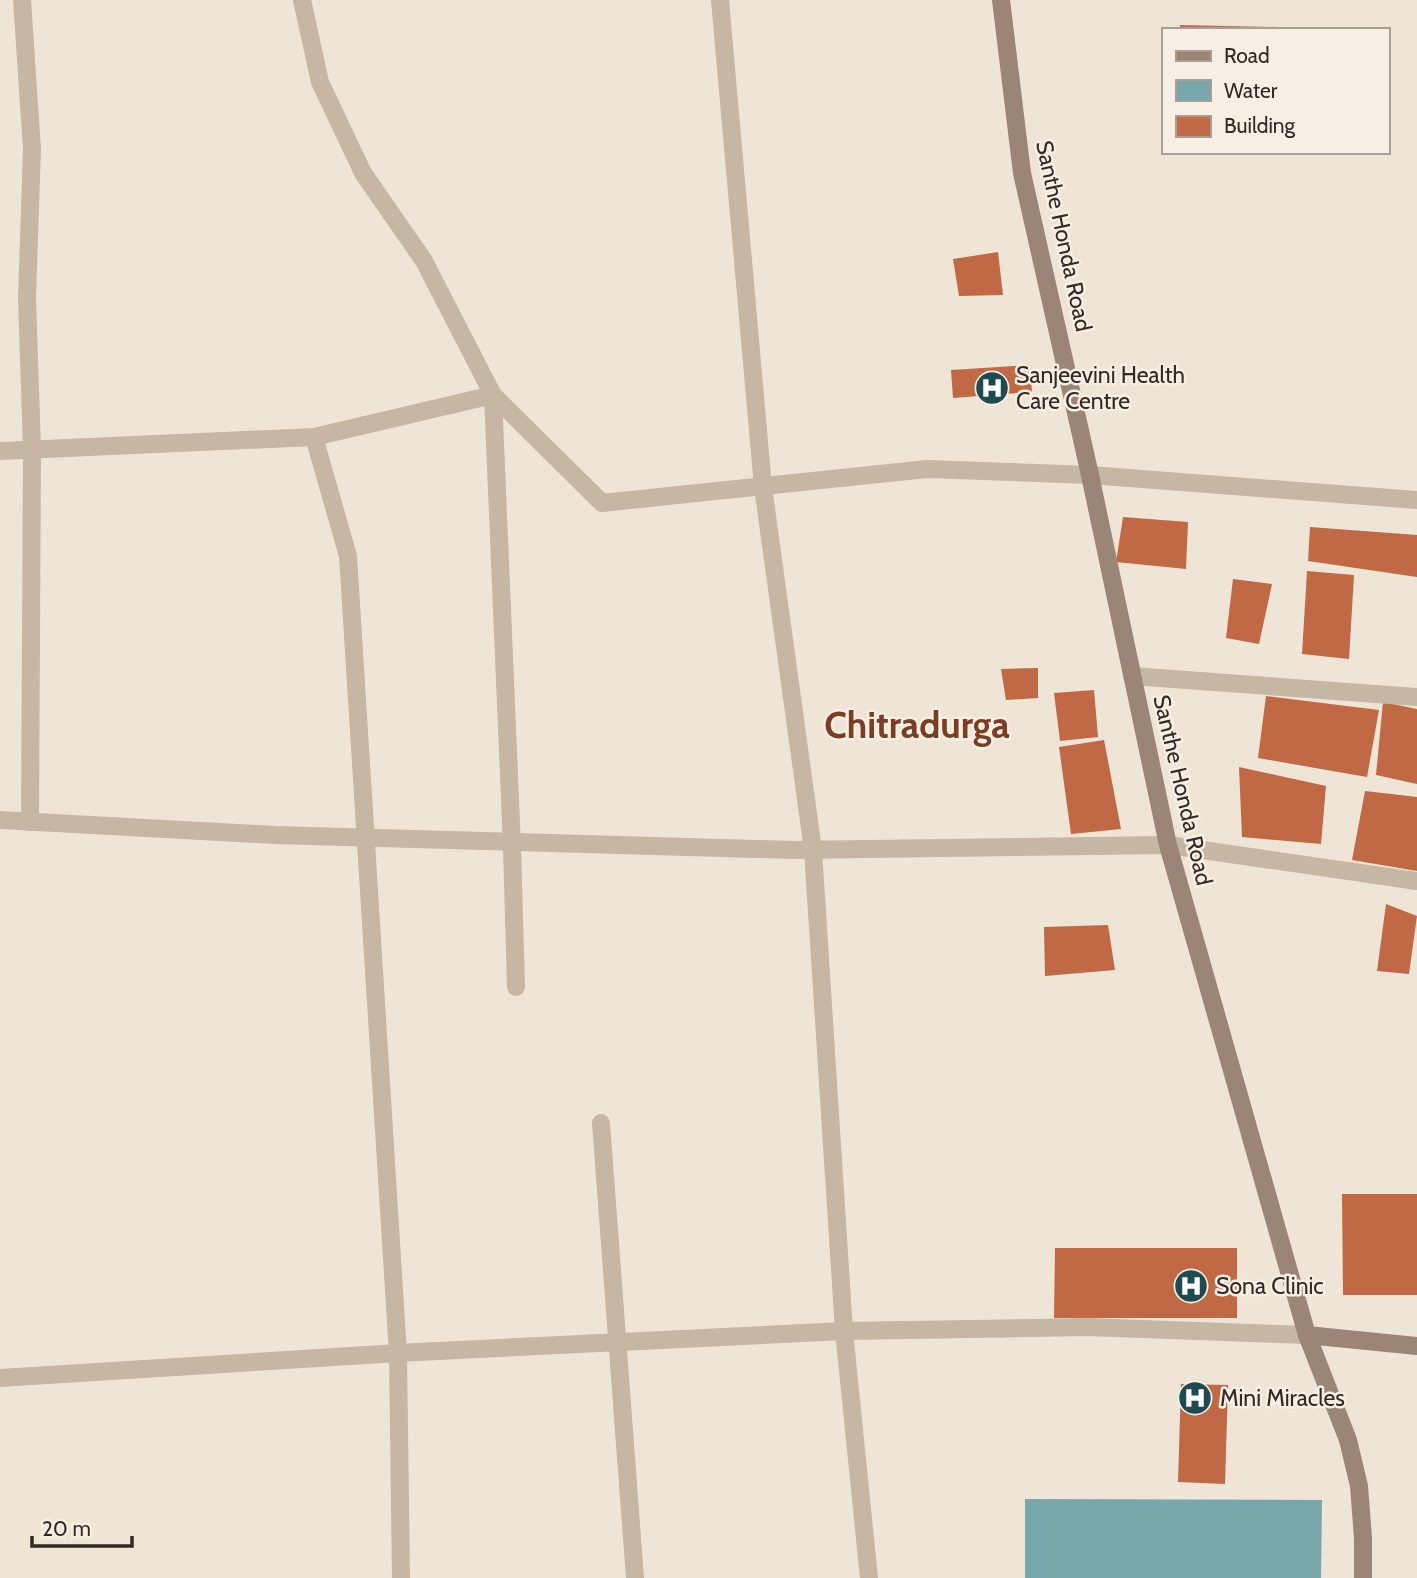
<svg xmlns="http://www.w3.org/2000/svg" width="1417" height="1578" viewBox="0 0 1417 1578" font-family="Cabin,sans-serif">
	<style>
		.water { fill: #77a6ab }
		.building { fill: #c06944 }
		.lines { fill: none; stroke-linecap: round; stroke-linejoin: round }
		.street { stroke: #c6b6a4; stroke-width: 18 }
		.secondary { stroke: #9a8576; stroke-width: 18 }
		.labels { text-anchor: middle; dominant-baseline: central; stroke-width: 5; stroke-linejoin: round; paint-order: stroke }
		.street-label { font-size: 23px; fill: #322a25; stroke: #f7efe3 }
		.poi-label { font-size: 23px; fill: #322a25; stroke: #f7efe3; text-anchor: start }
		.town-label { font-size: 37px; font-weight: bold; fill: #7d3d22; stroke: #f7efe3 }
	</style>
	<rect width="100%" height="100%" fill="#efe5d7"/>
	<path class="water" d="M1025,1499L1322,1500L1321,1578H1025Z"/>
	<g class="building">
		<path d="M1180,25L1278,27V30H1180Z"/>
		<path d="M998,252L1003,295L959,296L953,259Z"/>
		<path d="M1030,365L1032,392L953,398L951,370Z"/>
		<path d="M1123,517L1188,522L1186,569L1116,562Z"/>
		<path d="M1310,527L1417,535V577L1308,561Z"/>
		<path d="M1307,571L1354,575L1349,659L1302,654Z"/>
		<path d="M1233,579L1272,584L1259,644L1226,638Z"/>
		<path d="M1038,668V698L1006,700L1001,669Z"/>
		<path d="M1094,690L1098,737L1060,741L1054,693Z"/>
		<path d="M1266,696L1379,710L1367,777L1258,758Z"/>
		<path d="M1383,702L1417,709V784L1376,775Z"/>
		<path d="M1104,740L1121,829L1071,834L1059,747Z"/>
		<path d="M1239,767L1326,786L1321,844L1242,837Z"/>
		<path d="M1365,791L1417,797V871L1352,860Z"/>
		<path d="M1386,904L1417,916L1409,974L1377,971Z"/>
		<path d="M1108,925L1115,970L1045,976L1044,927Z"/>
		<path d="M1342,1194H1417V1295H1343Z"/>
		<path d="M1055,1248H1237V1318H1054Z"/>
		<path d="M1181,1384L1228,1385L1225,1484L1178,1482Z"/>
	</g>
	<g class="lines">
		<g class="street">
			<path d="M22,0L32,149L27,298L32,450L30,822"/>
			<path d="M302,0L320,82L363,173L424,261L493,395L602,503L927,469L1090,475L1417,500"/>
			<path d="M720,0L763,487L813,850L844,1331L869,1578"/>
			<path d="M314,437L348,556L398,1353L401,1578"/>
			<path d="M0,451L314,437L493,395L512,847L516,987"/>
			<path d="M1132,676L1417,697"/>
			<path d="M0,820L275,835L793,850L1168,845L1417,881"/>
			<path d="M601,1123L635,1578"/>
			<path d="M0,1378L398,1353L844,1331L1087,1327L1307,1335"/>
		</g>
		<g class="secondary">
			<path d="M1001,0L1022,173L1090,475L1168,845L1307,1335L1348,1440L1359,1486L1363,1538V1578"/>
			<path d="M1307,1335L1417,1346"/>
		</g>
	</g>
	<defs>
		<g id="hospital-disc" transform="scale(1.75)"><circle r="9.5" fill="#1d4b51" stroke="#f7efe3"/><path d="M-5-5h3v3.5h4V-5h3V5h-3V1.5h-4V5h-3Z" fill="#fff"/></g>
	</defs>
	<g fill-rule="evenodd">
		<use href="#hospital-disc" x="992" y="388"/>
		<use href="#hospital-disc" x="1191" y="1286"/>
		<use href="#hospital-disc" x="1195" y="1398"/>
	</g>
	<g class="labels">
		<g class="street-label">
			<text transform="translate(1064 236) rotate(78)">Santhe Honda Road</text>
			<text transform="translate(1183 790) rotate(77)">Santhe Honda Road</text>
		</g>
		<g class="poi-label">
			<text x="1016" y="375">Sanjeevini Health<tspan x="1016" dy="26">Care Centre</tspan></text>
			<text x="1216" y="1286">Sona Clinic</text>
			<text x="1220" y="1398">Mini Miracles</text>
		</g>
		<g class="town-label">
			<text x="917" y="724">Chitradurga</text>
		</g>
	</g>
	<rect x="1162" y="28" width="228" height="126" fill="#f7efe3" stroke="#a8a097" stroke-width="2"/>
	<rect x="1176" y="51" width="35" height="10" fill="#9a8576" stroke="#a8a097" stroke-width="2"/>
	<text x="1224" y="63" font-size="21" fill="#322a25">Road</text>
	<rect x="1176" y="80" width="35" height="21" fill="#77a6ab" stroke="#a8a097" stroke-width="2"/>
	<text x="1224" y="98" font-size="21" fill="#322a25">Water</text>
	<rect x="1176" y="116" width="35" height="21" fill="#c06944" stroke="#a8a097" stroke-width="2"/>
	<text x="1224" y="133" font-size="21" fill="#322a25">Building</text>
	<path d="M32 1536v10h100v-10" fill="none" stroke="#322a25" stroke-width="3.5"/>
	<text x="42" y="1536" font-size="21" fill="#322a25" stroke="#f7efe3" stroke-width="5" paint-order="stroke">20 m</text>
</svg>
